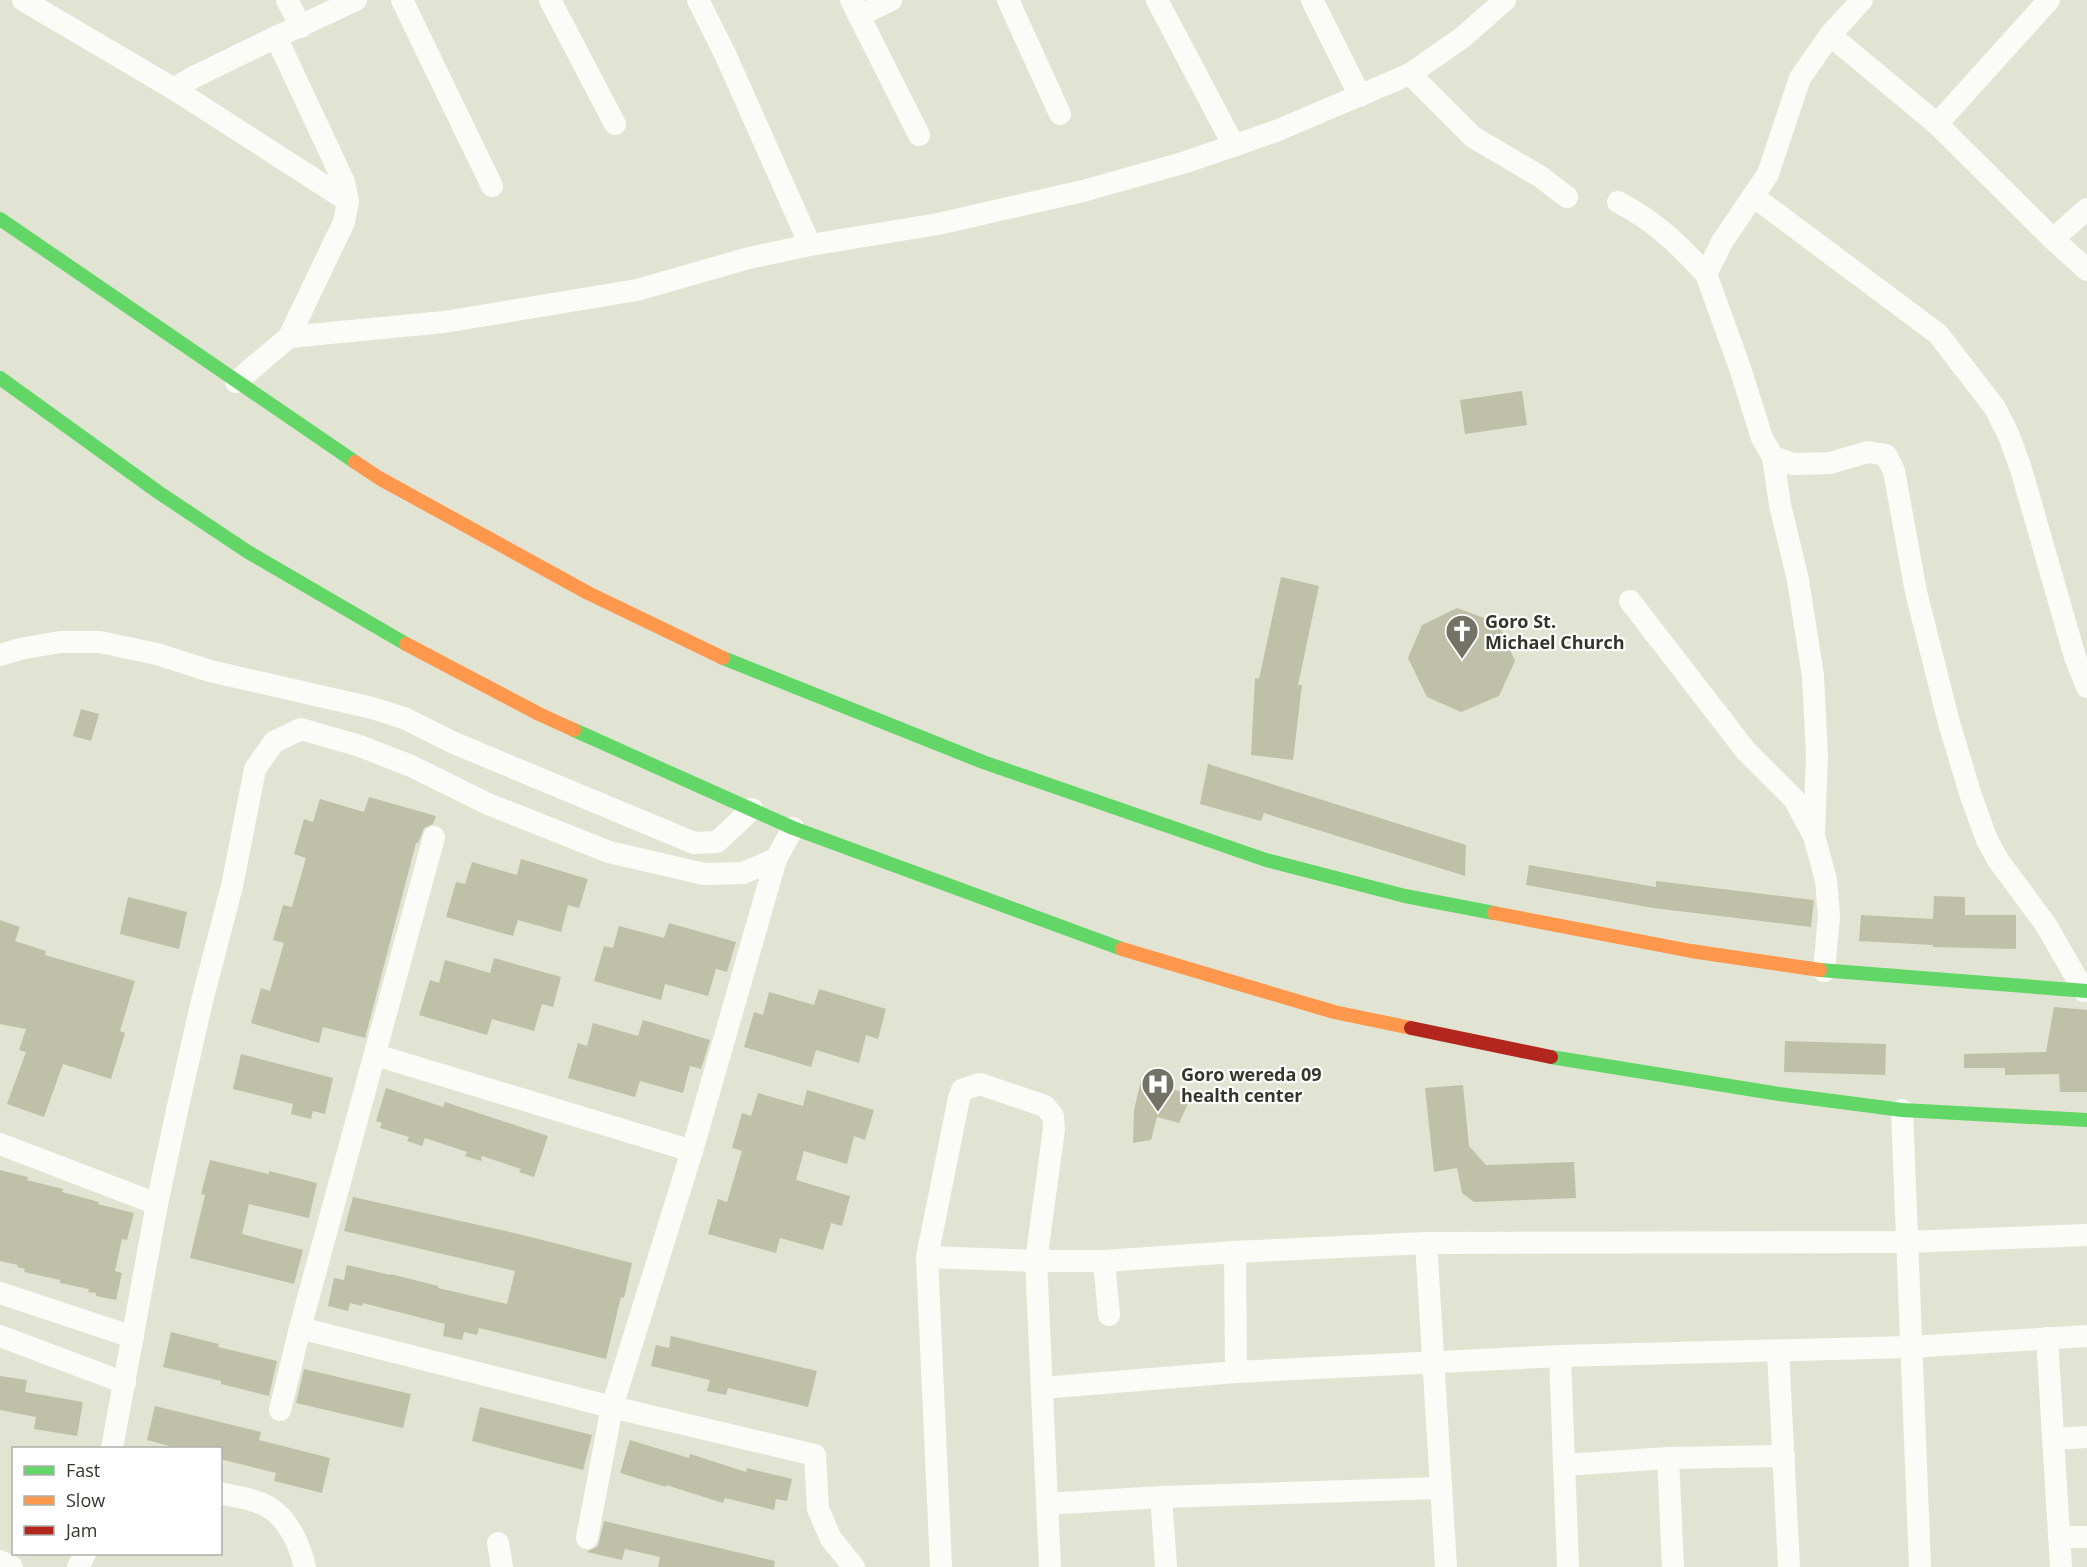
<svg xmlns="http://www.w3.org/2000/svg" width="2087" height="1567" viewBox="0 0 2087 1567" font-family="'Open Sans',sans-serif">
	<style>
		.building { fill: #bec0a8 }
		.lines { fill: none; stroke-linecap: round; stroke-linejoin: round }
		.street { stroke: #fbfbf8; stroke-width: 22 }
		.fast { stroke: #63d668; stroke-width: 14 }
		.slow { stroke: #ff974d; stroke-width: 14 }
		.jam { stroke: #b3261e; stroke-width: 14 }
		.labels { text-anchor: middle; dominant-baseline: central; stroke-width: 4.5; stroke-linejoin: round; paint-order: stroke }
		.poi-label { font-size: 18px; font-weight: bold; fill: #35362b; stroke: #fff; text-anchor: start }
	</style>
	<rect width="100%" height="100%" fill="#e2e4d3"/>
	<g class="building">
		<path d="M1522,391L1527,425L1465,434L1460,400Z"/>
		<path d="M1281,577L1319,586L1298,685H1302L1293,760L1251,755L1255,678L1259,679Z"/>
		<path d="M1457,608L1498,623L1515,661L1499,696L1461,712L1427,697L1408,658L1422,625Z"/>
		<path d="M81,709L99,714L91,741L73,736Z"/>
		<path d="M1208,764L1466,845L1465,876L1264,813L1261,821L1200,804Z"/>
		<path d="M369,797L436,816L433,824L424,828L418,843H416L365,1038L323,1027L319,1043L251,1023L261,988L270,991L284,943L273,940L283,905L292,907L306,858L294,854L304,819L313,822L320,799L364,812Z"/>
		<path d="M521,859L588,879L579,908L568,905L561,932L518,920L513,936L446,917L456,882L465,884L472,862L517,875Z"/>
		<path d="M1529,865L1656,887V881L1814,900L1811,927L1653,908L1526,885Z"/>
		<path d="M1934,896L1965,897V915H2016V949L1933,947V945L1859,941L1861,915L1933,919Z"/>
		<path d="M128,897L187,912L179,949L120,934Z"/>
		<path d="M0,920L20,927L15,941L46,951L45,955L135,981L120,1031L125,1033L111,1079L63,1064L44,1117L7,1104L26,1052L19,1050L26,1029L0,1024Z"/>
		<path d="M669,923L736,942L727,972L716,969L708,996L665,984L661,1000L594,981L604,946L613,948L619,926L664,938Z"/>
		<path d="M494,958L561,977L553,1007L542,1004L534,1031L492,1019L487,1035L419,1015L430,980L439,983L445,960L490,973Z"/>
		<path d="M819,989L886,1009L878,1039L866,1035L859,1063L816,1050L811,1067L744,1047L754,1012L763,1015L769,992L814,1005Z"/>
		<path d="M2054,1007L2087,1010V1092H2060L2059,1074L2005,1075V1068H1964V1054L2046,1052Z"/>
		<path d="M643,1020L710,1040L701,1069L690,1066L683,1093L640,1081L635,1097L568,1078L578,1043L587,1046L593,1023L638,1036Z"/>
		<path d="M1785,1041L1886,1044L1885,1075L1784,1072Z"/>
		<path d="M241,1054L333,1078L325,1114L313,1111L311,1119L291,1114L293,1104L233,1089Z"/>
		<path d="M1141,1080L1192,1095L1179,1123L1157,1117L1151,1140L1133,1143L1134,1110Z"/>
		<path d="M1463,1085L1469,1146L1486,1165L1574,1162L1576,1198L1474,1202L1462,1193L1457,1168L1434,1172L1425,1088Z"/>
		<path d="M386,1088L443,1107L445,1102L548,1136L534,1177L519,1172L521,1169L482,1156L481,1161L465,1156L467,1152L425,1138L422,1146L407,1141L409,1137L380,1128L382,1123L376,1121Z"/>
		<path d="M807,1090L874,1110L865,1140L854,1136L847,1164L804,1151L796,1180L850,1196L842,1226L831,1223L823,1250L780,1238L776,1253L708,1234L718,1199L727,1202L742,1151L732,1148L742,1113L751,1116L758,1093L803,1106Z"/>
		<path d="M210,1160L269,1174V1171L317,1183L309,1218L249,1204L242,1234L303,1250L294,1284L190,1258L205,1195L201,1194Z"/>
		<path d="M0,1170L28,1177L27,1180L63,1189L62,1192L99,1202L98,1204L134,1213L127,1240L122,1239L115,1271L122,1273L116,1300L96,1296V1293L88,1292L89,1289L60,1283V1280L24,1272L25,1269L17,1267L18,1265L0,1261Z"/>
		<path d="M353,1197L523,1235L632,1263L624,1298L621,1297L606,1359L479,1328L477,1335L464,1332L462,1340L443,1336L445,1324L363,1303L362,1306L350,1303L348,1311L328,1306L334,1278L344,1280L347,1265L390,1275L391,1274L438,1286V1288L507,1304L515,1271L344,1231Z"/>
		<path d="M171,1332L219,1344L218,1347L277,1361L269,1396L221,1384V1381L163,1367Z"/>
		<path d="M671,1336L817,1371L808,1407L728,1388L726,1395L707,1391L710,1380L651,1366L656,1345L669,1348Z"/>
		<path d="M304,1369L411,1394L403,1428L296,1403Z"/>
		<path d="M0,1376L27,1380L25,1392L83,1402L77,1436L34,1429L36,1417L0,1410Z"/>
		<path d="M155,1406L261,1432L259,1440L330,1458L322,1493L274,1481L276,1473L220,1459V1449H180L147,1440Z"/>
		<path d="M480,1407L592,1435L583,1470L472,1441Z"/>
		<path d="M630,1440L689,1458L690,1454L746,1472L747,1468L792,1479L787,1501L776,1499L774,1510L725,1498L723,1503L666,1485V1487L620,1473Z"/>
		<path d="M604,1521L775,1561L774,1567H658L660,1557L625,1549L622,1560L587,1552L598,1546Z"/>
	</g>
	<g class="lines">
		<g class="street">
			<path d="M23,0L174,89L192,78L276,37L344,182L348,201L344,222L289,337L236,382"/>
			<path d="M287,0L301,27"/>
			<path d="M402,0L492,186"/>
			<path d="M550,0L615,124"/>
			<path d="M698,0L725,54L810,245"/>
			<path d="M851,0L919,135"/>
			<path d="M1008,0L1060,114"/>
			<path d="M1157,0L1234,146"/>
			<path d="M1312,0L1360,96"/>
			<path d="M1862,0L1830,35L1937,124"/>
			<path d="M2049,0L1937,124L2053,239L2087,270"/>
			<path d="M859,16L891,0"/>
			<path d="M1830,35L1800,78L1768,174L1722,242L1706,274L1740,368L1762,438L1773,457L1793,464L1830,463L1868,452L1886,455L1894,471L1916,592L1949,723L1971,796L1987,840L1998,860L2046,925L2084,991"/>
			<path d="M276,37L356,0"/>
			<path d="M1410,74L1473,137L1541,177L1567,197"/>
			<path d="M174,89L348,201"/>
			<path d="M1753,196L1938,334L1995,408L2009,436L2021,469L2075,657L2087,687"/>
			<path d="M1618,202C1655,221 1678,244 1706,274"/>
			<path d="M2053,239L2087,209"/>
			<path d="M289,337L444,322L637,290L749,258L810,245L938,224L1083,191L1186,162L1276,131L1410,74L1463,37L1505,0"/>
			<path d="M1773,457L1780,505L1798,580L1813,676L1817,756L1814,834"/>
			<path d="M1630,601L1746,751L1794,799L1814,836L1826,880L1829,916L1824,971"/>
			<path d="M0,655L20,649L60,642H100L157,654L210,671L372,708L404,718L454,743L694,843L717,842L752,809"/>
			<path d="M376,1055L692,1151"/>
			<path d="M1902,1110L1920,1567"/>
			<path d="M0,1144L157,1204"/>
			<path d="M1426,1243L1446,1567"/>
			<path d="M1235,1252L1236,1372"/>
			<path d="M927,1257L1036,1261H1104L1235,1252L1426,1243L1906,1242L2087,1235"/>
			<path d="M1104,1261L1109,1315"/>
			<path d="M0,1293L133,1337"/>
			<path d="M300,1328L434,837"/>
			<path d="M0,1336L125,1383"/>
			<path d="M2047,1338L2061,1567"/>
			<path d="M1778,1351L1789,1567"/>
			<path d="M1560,1356L1568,1567"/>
			<path d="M1042,1388L1236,1372L1560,1356L1910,1347L2087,1336"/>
			<path d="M280,1410L300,1328L612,1407L815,1455L818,1509L831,1539L854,1567"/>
			<path d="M2054,1439L2087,1437"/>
			<path d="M112,1448L157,1204L178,1106L202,1001L232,886L255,769L274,742L301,729L360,746L411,766L488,804L609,852L704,874L743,873L776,859"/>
			<path d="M1668,1458L1673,1567"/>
			<path d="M1564,1465L1668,1458L1784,1456"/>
			<path d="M220,1493C236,1497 256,1499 270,1508C289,1520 300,1546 305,1567"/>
			<path d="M1161,1497L1166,1567"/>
			<path d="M1047,1504L1161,1497L1440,1488"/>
			<path d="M2059,1537H2087"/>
			<path d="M587,1538L612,1407L692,1151L776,859L793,828"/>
			<path d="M498,1543L502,1567"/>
			<path d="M0,1561L12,1567"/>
			<path d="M78,1567L85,1554"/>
			<path d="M941,1567L927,1257L959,1098L962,1090L980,1084L1045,1106L1053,1116L1054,1129L1036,1261L1050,1567"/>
		</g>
		<g class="fast">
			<path d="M0,219L355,462"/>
			<path d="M0,378L158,492L248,552L406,644"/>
			<path d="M723,658L983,762L1266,860L1405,896L1494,913"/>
			<path d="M574,730L793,828L1122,949"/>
			<path d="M1820,970L2087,991"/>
			<path d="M1551,1057L1779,1094L1902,1110L2087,1120"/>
		</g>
		<g class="slow">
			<path d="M355,462L379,478L588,593L723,658"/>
			<path d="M406,644L539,714L574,730"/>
			<path d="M1494,913L1691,951L1820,970"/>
			<path d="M1122,949L1334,1012L1411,1028"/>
		</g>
		<path class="jam" d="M1411,1028L1551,1057"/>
	</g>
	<defs>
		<g id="church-pin" transform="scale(1.725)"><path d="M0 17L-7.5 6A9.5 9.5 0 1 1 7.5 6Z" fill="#727366" stroke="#fff"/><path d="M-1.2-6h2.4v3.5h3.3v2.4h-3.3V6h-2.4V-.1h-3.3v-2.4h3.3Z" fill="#fff"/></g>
		<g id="hospital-pin" transform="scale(1.725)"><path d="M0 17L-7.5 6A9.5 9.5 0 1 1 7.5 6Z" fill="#727366" stroke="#fff"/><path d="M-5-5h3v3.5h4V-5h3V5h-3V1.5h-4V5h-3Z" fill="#fff"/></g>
	</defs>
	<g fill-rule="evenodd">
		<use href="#church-pin" x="1462" y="631"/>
		<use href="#hospital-pin" x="1158" y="1084"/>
	</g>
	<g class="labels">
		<g class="poi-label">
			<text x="1485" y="621">Goro St.<tspan x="1485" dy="21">Michael Church</tspan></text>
			<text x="1181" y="1074">Goro wereda 09<tspan x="1181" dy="21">health center</tspan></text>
		</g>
	</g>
	<rect x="12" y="1447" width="210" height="108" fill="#ffffff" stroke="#aeafaa" stroke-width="1.5"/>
	<rect x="24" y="1466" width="30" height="9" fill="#63d668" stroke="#aeafaa" stroke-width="1.5"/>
	<text x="66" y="1477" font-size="18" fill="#35362b">Fast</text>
	<rect x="24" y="1496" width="30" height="9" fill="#ff974d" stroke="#aeafaa" stroke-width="1.5"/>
	<text x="66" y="1507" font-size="18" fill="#35362b">Slow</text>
	<rect x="24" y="1526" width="30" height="9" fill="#b3261e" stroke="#aeafaa" stroke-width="1.5"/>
	<text x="66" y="1537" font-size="18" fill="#35362b">Jam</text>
</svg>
